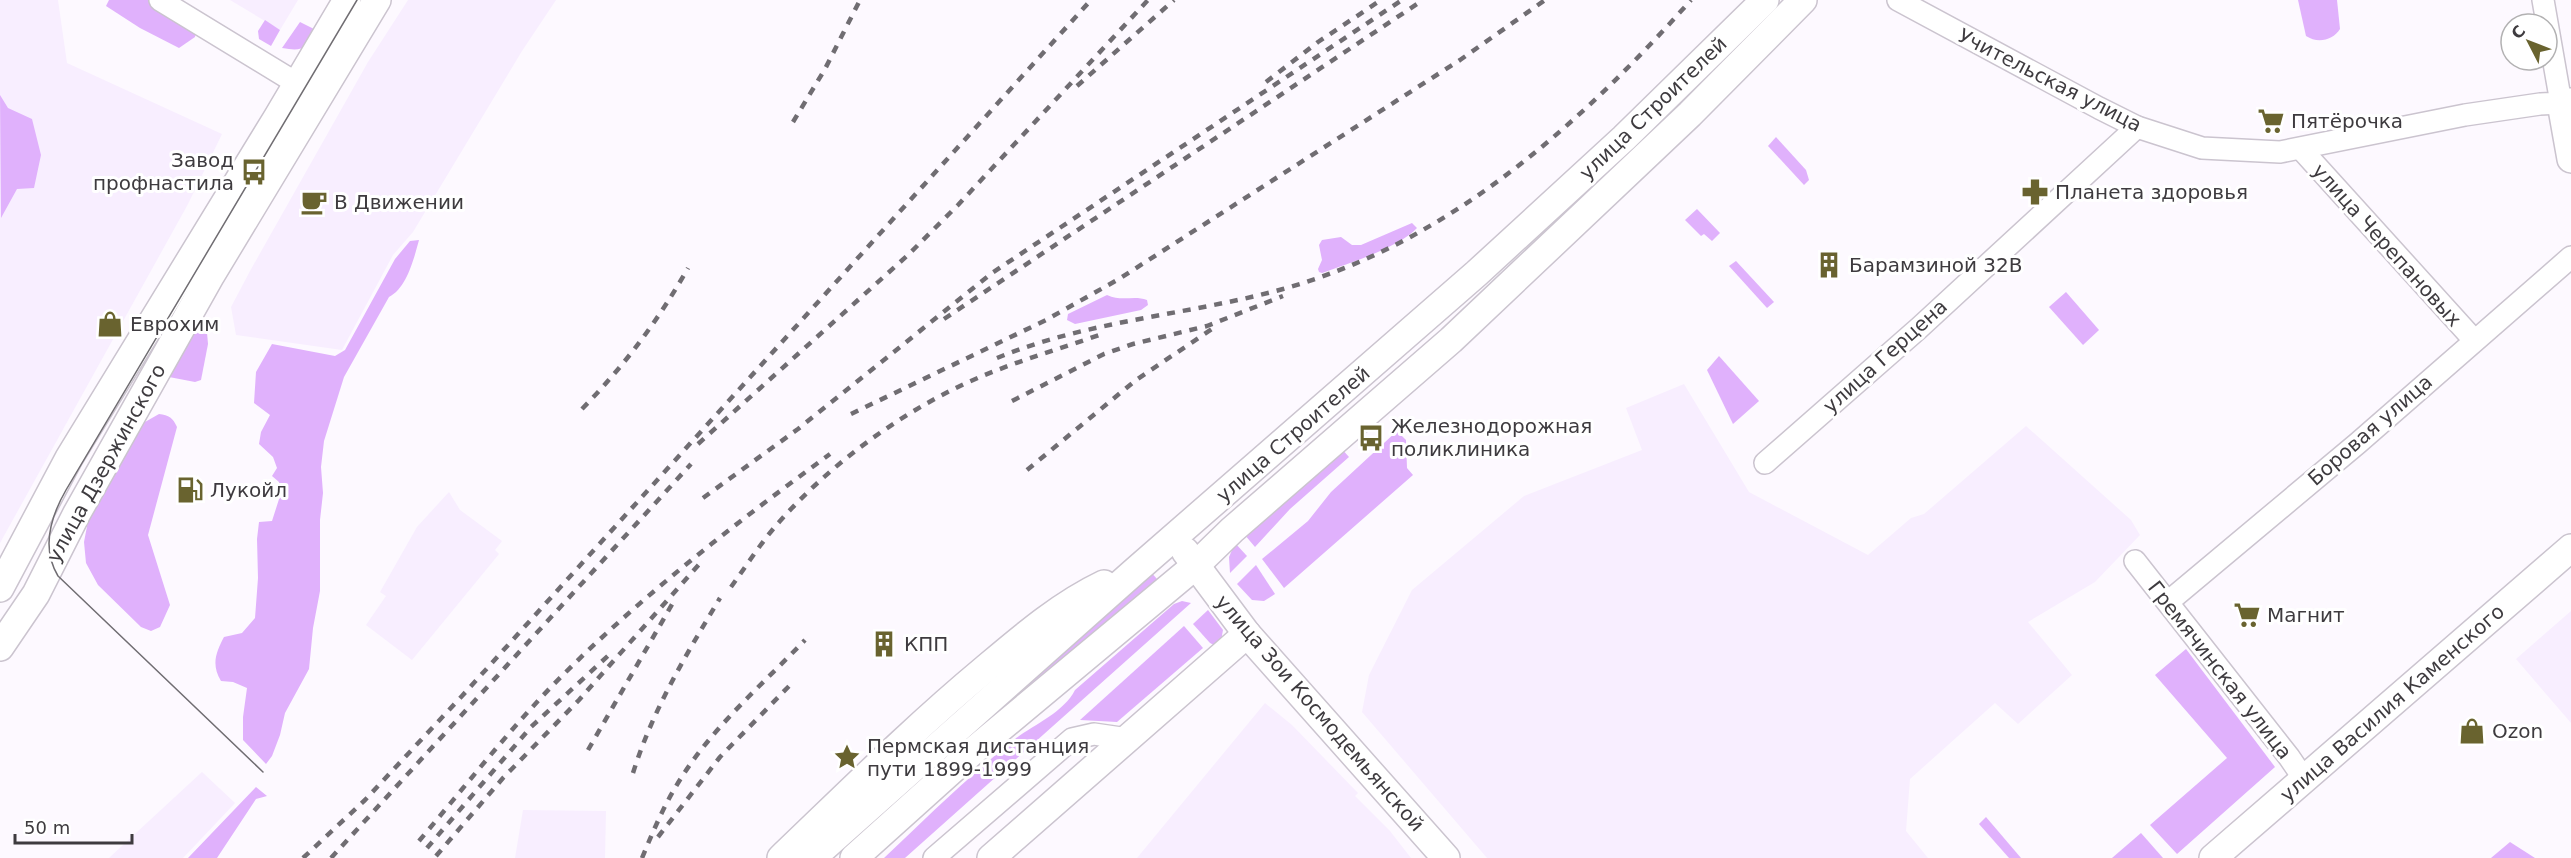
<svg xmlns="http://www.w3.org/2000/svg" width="2571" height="858" viewBox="0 0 2571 858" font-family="'DejaVu Sans',sans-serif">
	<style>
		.built { fill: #f8eeff }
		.green { fill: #e0b1fc }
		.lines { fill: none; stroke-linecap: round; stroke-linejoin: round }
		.minor-casing { stroke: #cbc4cf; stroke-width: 24 }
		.major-casing { stroke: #cbc4cf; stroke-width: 30 }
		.minor { stroke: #fff; stroke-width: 21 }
		.major { stroke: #fff; stroke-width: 27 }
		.tram { stroke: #706d72; stroke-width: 1.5 }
		.rail { stroke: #706d72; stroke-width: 4.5; stroke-dasharray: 8 8; stroke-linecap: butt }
		.labels { text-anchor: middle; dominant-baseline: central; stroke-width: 6; stroke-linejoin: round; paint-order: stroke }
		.street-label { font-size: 20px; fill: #3e3b3f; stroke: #fff }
		.poi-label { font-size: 20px; fill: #3e3b3f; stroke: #fff; text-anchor: start }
	</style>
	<rect width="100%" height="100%" fill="#fdf9ff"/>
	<g class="built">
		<path d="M0,0H58L67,63L222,134L188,204L0,543Z"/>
		<path d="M230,0H298L280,30Z"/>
		<path d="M408,0H556L522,51L413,232L393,255L342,350L236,335L231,307L250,271L368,62Z"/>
		<path d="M1684,384L1749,492L1868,555L1911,518L1924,514L2026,426L2131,520L2140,535L2095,582L2028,622L2072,675L2018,724L1995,703L1910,779L1906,831L1928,858H1487L1362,712L1369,675L1412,590L1524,496L1642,450L1626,408Z"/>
		<path d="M449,492L460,510L502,541L495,550L499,554L412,660L366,625L386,596L380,592L417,527Z"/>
		<path d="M2571,611V723L2516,659Z"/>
		<path d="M1265,703L1292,725L1358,793L1355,796L1390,831L1411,858H1137Z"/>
		<path d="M202,772L235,803L183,858H109Z"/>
		<path d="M523,810L606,811L605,858H515Z"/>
	</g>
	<g class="green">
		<path d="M109,0H154L196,31L195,37L179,48L140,28L106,6Z"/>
		<path d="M2298,0H2337L2340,29C2333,40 2318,44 2306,36Z"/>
		<path d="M265,20L280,30L271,46L259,39L258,31Z"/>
		<path d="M300,22L318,31C304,48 304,52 282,48Z"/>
		<path d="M0,95L8,108L32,119L41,155L34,188L17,189L1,218Z"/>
		<path d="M1776,137L1806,170L1809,180L1804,185L1768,146Z"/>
		<path d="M1697,209L1720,233L1712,241L1704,234L1701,236L1685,220Z"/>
		<path d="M1412,223L1417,228C1400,247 1347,264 1322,273L1319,272L1318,269L1322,260L1319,245L1322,240L1341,237L1352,245H1361Z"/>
		<path d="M419,240C414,258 407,288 389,297L344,377L324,441L321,467L323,493L320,520V591L313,628L309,669L285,713L280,735L272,756L266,764L243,740V717L247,688L233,682L221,681C211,665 216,652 224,637L242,633L255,618L258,578L257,539L259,522L272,521L280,496L279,482L272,476L277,468L273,457L259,444L261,432L270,415L254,403L256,372L272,344L335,356L345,350L395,259L410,241Z"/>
		<path d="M1736,261L1774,302L1767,308L1729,266Z"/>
		<path d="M2066,292L2099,330L2083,345L2049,307Z"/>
		<path d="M1107,295C1122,302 1134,295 1147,300L1148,305L1141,310L1075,324L1067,320L1068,314Z"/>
		<path d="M202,318L206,321L208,344L201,380L195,382L169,377Z"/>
		<path d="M1719,356L1759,401L1733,424L1707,370Z"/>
		<path d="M159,414C169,415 173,418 177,427L148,535L170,605L160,627L151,631L141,627L98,585L86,563L84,542L89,516L145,422Z"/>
		<path d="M1397,431L1406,440L1407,468L1413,475L1284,588L1262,559L1308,521L1331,492Z"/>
		<path d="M1341,448L1349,457L1290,509L1255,547L1244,534Z"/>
		<path d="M1235,543L1247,556L1230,573L1229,557Z"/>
		<path d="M1256,565L1275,594L1264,601L1252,600L1237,584Z"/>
		<path d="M1150,571L1157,579L975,731Z"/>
		<path d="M1182,601L1191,603L905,858H884C926,818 969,776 1015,739C1035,724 1064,712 1075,690L1174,604Z"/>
		<path d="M1208,610L1223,630L1221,641L1216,646L1210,643L1193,624Z"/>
		<path d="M1184,626L1203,648L1117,722L1080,720Z"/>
		<path d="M2186,649L2275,767L2177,854L2150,825L2227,758L2155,675Z"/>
		<path d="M256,787L267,796L256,799L217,858H188Z"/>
		<path d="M1986,817L2021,858H2009L1979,824Z"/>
		<path d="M2141,833L2163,858H2112Z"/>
		<path d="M2510,842L2535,858H2491Z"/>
	</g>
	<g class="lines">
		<g class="minor-casing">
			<g id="minor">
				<path d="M160,0L311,92"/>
				<path d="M1898,0L2099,108L2137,127L2202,148L2280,152L2465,115L2540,104L2561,103L2543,0"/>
				<path d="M2301,149L2474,340"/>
				<path d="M1765,463L1919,328L2137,127"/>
				<path d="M2135,561L2289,757L2304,779"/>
				<path d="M2168,602L2358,443L2571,257"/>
				<path d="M934,858L1072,739L1094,734L1128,739"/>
			</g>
		</g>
		<g class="major-casing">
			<g id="major">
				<path d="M2571,102L2561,103L2571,159"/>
				<path d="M1185,551L1247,634L1446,858"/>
				<path d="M0,588L69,458L277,118L347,0"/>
				<path d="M0,647L36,594L77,513L211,275L377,0"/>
				<path d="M781,858C848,794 914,728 985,669C1023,637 1060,605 1104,584"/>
				<path d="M812,858L1135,571L1477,273L1624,138L1765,0"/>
				<path d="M854,858L973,751L1195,566L1232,530L1451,340L1690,114L1803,0"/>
				<path d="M991,858L1247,634"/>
				<path d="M2213,858L2571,548"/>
			</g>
		</g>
		<use href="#minor" class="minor"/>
		<use href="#major" class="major"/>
		<path class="tram" d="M263,772L58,576C41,548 51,516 66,490L357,0"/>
		<g class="rail">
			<path d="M1266,82L1318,42L1381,0"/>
			<path d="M1077,86L1174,0"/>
			<path d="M793,122L825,69L860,0"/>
			<path d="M944,319L1423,0"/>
			<path d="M997,358C1089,320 1189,315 1283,289C1448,243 1579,126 1691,0"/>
			<path d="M1012,401L1104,354L1133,344L1207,326L1283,296"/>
			<path d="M582,409C624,366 658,321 688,268"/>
			<path d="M851,414L1046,320L1119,279L1460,60L1545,0"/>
			<path d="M698,444L908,255L958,205L1148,0"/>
			<path d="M1027,470L1136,380L1212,329"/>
			<path d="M703,498L798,429L992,273L1402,0"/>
			<path d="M731,587C747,565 762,541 780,521C828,467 892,419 958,387C1003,365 1051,352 1099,335"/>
			<path d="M588,750L674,601"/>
			<path d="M633,773C653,709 686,655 720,598"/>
			<path d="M658,837L720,757L793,682"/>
			<path d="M419,841C463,789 505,735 552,686C636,600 733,525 830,454"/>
			<path d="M427,848L531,727L611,653"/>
			<path d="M436,856L503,778L579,700L702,561"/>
			<path d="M303,858L365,800L462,696L1091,0"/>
			<path d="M331,858L691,464"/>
			<path d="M642,858C652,834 662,810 675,788C708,731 760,687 805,640"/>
		</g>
	</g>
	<defs>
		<g id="supermarket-bare" transform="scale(2.07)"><path d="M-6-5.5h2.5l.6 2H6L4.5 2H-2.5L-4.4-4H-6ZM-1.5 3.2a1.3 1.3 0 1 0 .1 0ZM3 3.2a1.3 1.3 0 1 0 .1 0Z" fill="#69632f" stroke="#fff" stroke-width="2.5" paint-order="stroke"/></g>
		<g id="bus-bare" transform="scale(2.07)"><path d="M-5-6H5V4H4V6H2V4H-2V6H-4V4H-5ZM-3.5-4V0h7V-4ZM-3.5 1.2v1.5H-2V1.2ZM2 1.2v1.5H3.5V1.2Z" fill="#69632f" stroke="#fff" stroke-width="2.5" paint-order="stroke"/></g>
		<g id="pharmacy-bare" transform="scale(2.07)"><path d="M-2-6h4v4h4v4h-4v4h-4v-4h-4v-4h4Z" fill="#69632f" stroke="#fff" stroke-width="2.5" paint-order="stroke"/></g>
		<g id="cafe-bare" transform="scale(2.07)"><path d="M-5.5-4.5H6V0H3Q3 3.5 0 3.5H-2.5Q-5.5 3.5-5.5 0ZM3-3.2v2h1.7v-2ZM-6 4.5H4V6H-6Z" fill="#69632f" stroke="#fff" stroke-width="2.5" paint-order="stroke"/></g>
		<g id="building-bare" transform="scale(2.07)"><path d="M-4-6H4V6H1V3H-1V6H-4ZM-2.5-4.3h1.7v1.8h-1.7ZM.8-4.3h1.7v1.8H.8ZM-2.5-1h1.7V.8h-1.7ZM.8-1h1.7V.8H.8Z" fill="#69632f" stroke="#fff" stroke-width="2.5" paint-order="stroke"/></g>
		<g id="shop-bare" transform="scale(2.07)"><path d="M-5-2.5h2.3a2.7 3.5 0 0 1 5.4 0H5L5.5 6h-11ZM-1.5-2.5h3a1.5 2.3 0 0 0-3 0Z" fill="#69632f" stroke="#fff" stroke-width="2.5" paint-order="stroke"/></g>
		<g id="fuel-bare" transform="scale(2.07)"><path d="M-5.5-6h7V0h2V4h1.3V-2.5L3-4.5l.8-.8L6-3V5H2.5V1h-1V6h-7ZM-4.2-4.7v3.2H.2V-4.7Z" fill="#69632f" stroke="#fff" stroke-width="2.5" paint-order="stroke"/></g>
		<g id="sight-bare" transform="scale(2.07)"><path d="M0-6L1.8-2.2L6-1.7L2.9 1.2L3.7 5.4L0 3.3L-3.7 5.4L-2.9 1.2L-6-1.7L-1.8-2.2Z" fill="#69632f" stroke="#fff" stroke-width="2.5" paint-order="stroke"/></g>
	</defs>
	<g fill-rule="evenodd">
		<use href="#supermarket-bare" x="2271" y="121"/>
		<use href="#bus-bare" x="254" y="172"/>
		<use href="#pharmacy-bare" x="2035" y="192"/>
		<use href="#cafe-bare" x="314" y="202"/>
		<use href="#building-bare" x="1829" y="265"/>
		<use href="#shop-bare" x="110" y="324"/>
		<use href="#bus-bare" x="1371" y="438"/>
		<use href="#fuel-bare" x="190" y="490"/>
		<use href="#supermarket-bare" x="2247" y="615"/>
		<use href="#building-bare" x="884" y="644"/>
		<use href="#shop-bare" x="2472" y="731"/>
		<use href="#sight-bare" x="847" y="757"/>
	</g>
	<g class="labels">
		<g class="street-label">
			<text transform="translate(2050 80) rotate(27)">Учительская улица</text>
			<text transform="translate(1653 108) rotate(-44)">улица Строителей</text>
			<text transform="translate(2387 245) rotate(48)">улица Черепановых</text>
			<text transform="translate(1885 356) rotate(-42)">улица Герцена</text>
			<text transform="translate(2370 430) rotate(-41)">Боровая улица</text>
			<text transform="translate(1293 434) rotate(-41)">улица Строителей</text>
			<text transform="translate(106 463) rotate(-61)">улица Дзержинского</text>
			<text transform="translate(2220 670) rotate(52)">Гремячинская улица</text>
			<text transform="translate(2392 703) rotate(-41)">улица Василия Каменского</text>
			<text transform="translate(1320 713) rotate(49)">улица Зои Космодемьянской</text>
		</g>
		<g class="poi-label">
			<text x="2291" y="121">Пятёрочка</text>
			<text x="234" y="160" text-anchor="end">Завод<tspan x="234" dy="23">профнастила</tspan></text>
			<text x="2055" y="192">Планета здоровья</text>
			<text x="334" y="202">В Движении</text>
			<text x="1849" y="265">Барамзиной 32В</text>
			<text x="130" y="324">Еврохим</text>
			<text x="1391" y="426">Железнодорожная<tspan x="1391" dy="23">поликлиника</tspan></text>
			<text x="210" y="490">Лукойл</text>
			<text x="2267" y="615">Магнит</text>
			<text x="904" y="644">КПП</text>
			<text x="2492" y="731">Ozon</text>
			<text x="867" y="746">Пермская дистанция<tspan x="867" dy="23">пути 1899-1999</tspan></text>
		</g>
	</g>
	<g transform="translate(2529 42) rotate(312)"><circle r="28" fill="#ffffff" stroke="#b2b1b2" stroke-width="1.5"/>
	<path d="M0-4.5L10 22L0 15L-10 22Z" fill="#69632f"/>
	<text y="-9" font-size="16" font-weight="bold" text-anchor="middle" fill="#3e3b3f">С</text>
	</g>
	<path d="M15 834v9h117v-9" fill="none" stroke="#3e3b3f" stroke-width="3"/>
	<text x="24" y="834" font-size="18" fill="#3e3b3f" stroke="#ffffff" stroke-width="4.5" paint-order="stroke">50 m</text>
</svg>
